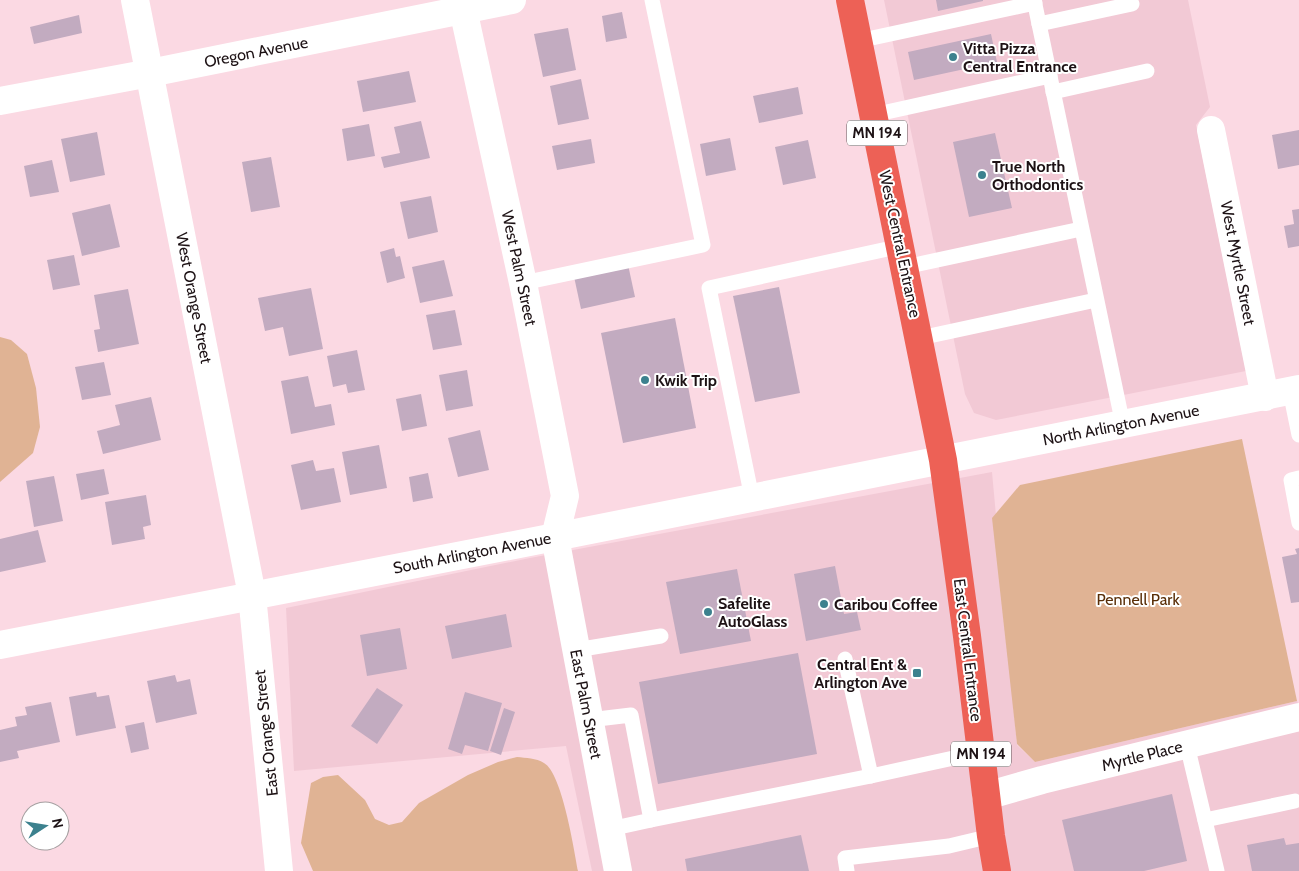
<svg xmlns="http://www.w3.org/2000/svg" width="1299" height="871" viewBox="0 0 1299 871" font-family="Cabin,sans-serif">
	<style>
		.built { fill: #f2c9d5 }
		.green { fill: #e0b394 }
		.building { fill: #c2abc0 }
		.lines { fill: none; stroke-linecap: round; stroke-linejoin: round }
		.lane { stroke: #fff; stroke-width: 15 }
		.street { stroke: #fff; stroke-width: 28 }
		.secondary { stroke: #fff; stroke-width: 28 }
		.highway { stroke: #ed6156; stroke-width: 28 }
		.poi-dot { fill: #3c818e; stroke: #fff; stroke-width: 2 }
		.labels { text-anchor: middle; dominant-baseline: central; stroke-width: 4; stroke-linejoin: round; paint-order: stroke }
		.shield { fill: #fff; stroke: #61595b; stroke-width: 1 }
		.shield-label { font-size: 15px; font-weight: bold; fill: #1d1215 }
		.poi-label { font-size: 16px; font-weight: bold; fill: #1d1215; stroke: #fff; text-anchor: start }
		.street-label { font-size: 16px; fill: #1d1215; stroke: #fff }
		.park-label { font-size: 16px; fill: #592e07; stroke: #fff }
	</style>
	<rect width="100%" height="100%" fill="#fbd9e3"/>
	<g class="built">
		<path d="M884,0H1188L1210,107L1196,125L1246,371L996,420L974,413L965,394Z"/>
		<path d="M992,472L1017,745L1035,762L1297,701L1299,706V871H592L566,746L294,771L286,608L530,558Z"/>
	</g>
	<g class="green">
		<path d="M0,337L11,340L27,354L36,388L40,427L33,453L0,482Z"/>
		<path d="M1242,439L1297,701L1035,762L1017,744L992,518L1020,485Z"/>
		<path d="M517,757C526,758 536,758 544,763C562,773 574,849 578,871H313L301,843L311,783L323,777L338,775L365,800L375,819L389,825L402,822L419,803L468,775L498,762Z"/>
	</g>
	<g class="building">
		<path d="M936,0H983V1L938,11Z"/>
		<path d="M622,12L627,38L606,42L602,16Z"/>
		<path d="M79,15L82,33L34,44L30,27Z"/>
		<path d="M568,28L576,70L543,77L534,34Z"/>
		<path d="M991,34L997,62L914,80L908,52Z"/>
		<path d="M409,71L416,102L363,112L357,81Z"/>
		<path d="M581,79L589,119L558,125L550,86Z"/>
		<path d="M798,87L803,114L759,123L753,96Z"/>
		<path d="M421,121L430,158L384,168L381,157L400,153L394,127Z"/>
		<path d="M369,124L375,156L347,161L342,129Z"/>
		<path d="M1299,130V165L1278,169L1272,135Z"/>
		<path d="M97,132L105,175L70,182L61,139Z"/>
		<path d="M995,133L1012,208L969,217L953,142Z"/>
		<path d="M730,138L736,170L706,176L700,144Z"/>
		<path d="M591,139L595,163L557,170L552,146Z"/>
		<path d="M808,140L816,178L783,185L775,147Z"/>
		<path d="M271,157L280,207L251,212L242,162Z"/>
		<path d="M52,160L59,192L30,197L24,166Z"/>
		<path d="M431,196L438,232L408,239L400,202Z"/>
		<path d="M110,204L120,247L82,256L72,213Z"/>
		<path d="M1299,209V246L1288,248L1284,226L1294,224L1292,210Z"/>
		<path d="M394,248L396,257L400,256L405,278L387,283L380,252Z"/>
		<path d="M74,255L80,285L53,290L47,260Z"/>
		<path d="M444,260L453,296L420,303L412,267Z"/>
		<path d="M627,260L635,297L581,309L573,272Z"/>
		<path d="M779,287L800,393L755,402L733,296Z"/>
		<path d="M311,288L323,349L289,356L283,327L265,331L258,298Z"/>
		<path d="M128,289L139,344L98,352L94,330L100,329L94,295Z"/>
		<path d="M455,310L462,345L433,350L426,315Z"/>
		<path d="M675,318L696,428L623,443L601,333Z"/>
		<path d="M357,350L365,390L348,393L346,384L333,387L327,356Z"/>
		<path d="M104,362L111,395L82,400L75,367Z"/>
		<path d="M467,370L473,406L446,411L439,375Z"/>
		<path d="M308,376L315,407L331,404L335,425L291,434L281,381Z"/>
		<path d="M421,394L427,426L402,431L396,399Z"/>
		<path d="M151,397L161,440L103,454L97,431L120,425L115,405Z"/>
		<path d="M480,430L489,470L458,477L448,438Z"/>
		<path d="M379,445L387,488L350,495L342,452Z"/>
		<path d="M313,460L316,471L334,468L341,502L301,510L291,465Z"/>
		<path d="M104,469L109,494L81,500L76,474Z"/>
		<path d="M428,473L433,498L413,502L409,477Z"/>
		<path d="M54,476L63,521L34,527L26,481Z"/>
		<path d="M146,495L151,525L143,527L145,539L112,545L105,502Z"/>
		<path d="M38,530L46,562L0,572V539Z"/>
		<path d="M1299,548V602L1291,603L1282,557L1297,554L1295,549Z"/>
		<path d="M835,566L844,614L857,612L861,630L806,641L794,574Z"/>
		<path d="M737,569L751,641L680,654L666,582Z"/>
		<path d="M506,614L512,647L452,659L445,626Z"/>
		<path d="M400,628L407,669L367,676L360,635Z"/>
		<path d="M798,653L817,754L658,784L639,682Z"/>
		<path d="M175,675L177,682L190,679L197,714L156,723L147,681Z"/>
		<path d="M377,688L403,705L377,744L351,726Z"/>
		<path d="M96,692L97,697L109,695L116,728L76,736L69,697Z"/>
		<path d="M465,692L502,703L488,751L465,745L462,754L448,749Z"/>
		<path d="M51,702L60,742L17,751L19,758L0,762V730L17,726L15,717L27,715L25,707Z"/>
		<path d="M504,708L515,712L501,755L490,751Z"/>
		<path d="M144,722L149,749L131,753L125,726Z"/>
		<path d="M1172,794L1187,861L1144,871H1074L1062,820Z"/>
		<path d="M801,835L809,871H687L685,859Z"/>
		<path d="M1284,838L1286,845L1299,843V871H1252L1247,845Z"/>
	</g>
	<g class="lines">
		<g class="lane">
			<path d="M1034,0L1123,425"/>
			<path d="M1039,24L1132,4"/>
			<path d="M858,41L1035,3"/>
			<path d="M1053,92L1147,71"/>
			<path d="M873,115L1050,76"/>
			<path d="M905,267L1081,229"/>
			<path d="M523,283L703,245L652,0"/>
			<path d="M920,338L1096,300"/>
			<path d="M1290,391L1299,435"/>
			<path d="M1299,478L1291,480L1299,523"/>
			<path d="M752,498L709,288L901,246"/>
			<path d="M576,650L661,636"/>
			<path d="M845,659L871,776"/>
			<path d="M589,720L631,715L651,820L610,829"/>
			<path d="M1187,745L1217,871"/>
			<path d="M651,820L871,776L981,752"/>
			<path d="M1205,820L1295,801"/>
			<path d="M847,871L845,858L949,846L991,836"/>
		</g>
		<g class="street">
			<path d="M135,0L252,595L279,871"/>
			<path d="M461,0L523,283L565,496L555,537"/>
			<path d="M0,101L150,73L512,0"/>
			<path d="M1211,130L1265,397"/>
			<path d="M986,796L1042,780L1299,717"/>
		</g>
		<g class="secondary">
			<path d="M555,537L618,871"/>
			<path d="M0,645L555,537L1299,389"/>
		</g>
		<path class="highway" d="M850,0L943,460L967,636L991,836L997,871"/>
	</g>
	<g class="poi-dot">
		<circle cx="953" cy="57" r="5"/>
		<circle cx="982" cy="175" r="5"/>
		<circle cx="645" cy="380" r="5"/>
		<circle cx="824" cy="604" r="5"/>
		<circle cx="708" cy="612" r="5"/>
		<rect x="912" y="668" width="10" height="10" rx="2.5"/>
	</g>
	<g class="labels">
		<g class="shield">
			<rect x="847" y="120.5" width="60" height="25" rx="4"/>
			<rect x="951" y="741.5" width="60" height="25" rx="4"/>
		</g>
		<g class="shield-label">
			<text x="877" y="133">MN 194</text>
			<text x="981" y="754">MN 194</text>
		</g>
		<g class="poi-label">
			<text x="963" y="48">Vitta Pizza<tspan x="963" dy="18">Central Entrance</tspan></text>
			<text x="992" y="166">True North<tspan x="992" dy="18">Orthodontics</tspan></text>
			<text x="655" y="380">Kwik Trip</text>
			<text x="718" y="603">Safelite<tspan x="718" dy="18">AutoGlass</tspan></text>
			<text x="834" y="604">Caribou Coffee</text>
			<text x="907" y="664" text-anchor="end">Central Ent &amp;<tspan x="907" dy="18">Arlington Ave</tspan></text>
		</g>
		<g class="street-label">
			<text transform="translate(256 52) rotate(-11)">Oregon Avenue</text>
			<text transform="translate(900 244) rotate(78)">West Central Entrance</text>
			<text transform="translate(1238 263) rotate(79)">West Myrtle Street</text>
			<text transform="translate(519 268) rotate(78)">West Palm Street</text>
			<text transform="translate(194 298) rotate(79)">West Orange Street</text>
			<text transform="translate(1121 425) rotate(-11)">North Arlington Avenue</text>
			<text transform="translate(472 553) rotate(-11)">South Arlington Avenue</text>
			<text transform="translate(968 650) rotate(83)">East Central Entrance</text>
			<text transform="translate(586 704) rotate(79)">East Palm Street</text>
			<text transform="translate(266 733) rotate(-96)">East Orange Street</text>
			<text transform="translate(1142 756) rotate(-14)">Myrtle Place</text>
		</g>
		<g class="park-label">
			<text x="1138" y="599">Pennell Park</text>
		</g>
	</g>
	<g transform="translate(45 826) rotate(78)"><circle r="24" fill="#ffffff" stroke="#a5a0a1"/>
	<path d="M0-4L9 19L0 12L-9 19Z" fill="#3c818e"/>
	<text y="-8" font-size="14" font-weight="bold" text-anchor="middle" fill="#1d1215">N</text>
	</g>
</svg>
